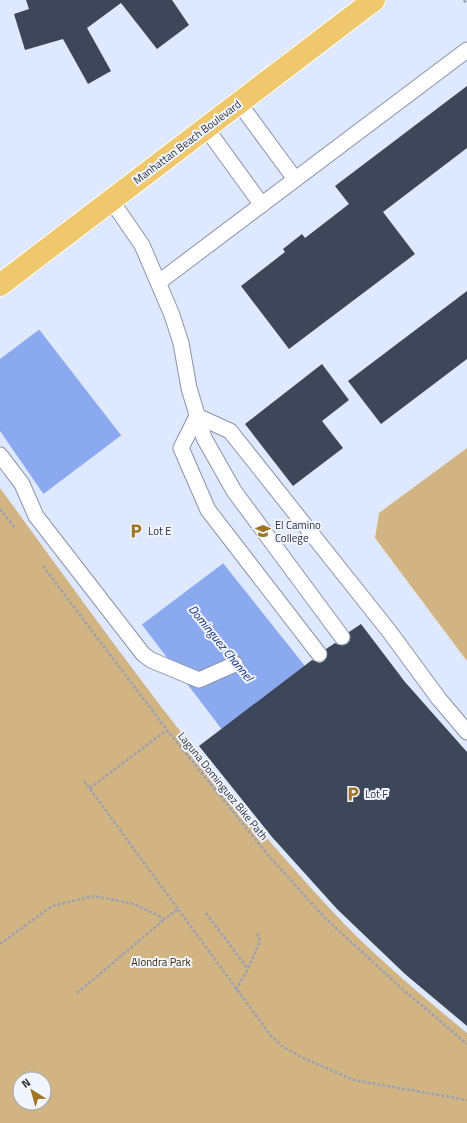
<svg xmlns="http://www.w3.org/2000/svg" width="467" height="1123" viewBox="0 0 467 1123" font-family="'Titillium Web',sans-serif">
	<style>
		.green { fill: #d2b483; fill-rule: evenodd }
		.water { fill: #8ba9ee }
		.pier { fill: #dee8ff }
		.building { fill: #3e4759 }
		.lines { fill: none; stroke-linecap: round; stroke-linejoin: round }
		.lane-casing { stroke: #8b94a9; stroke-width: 17 }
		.primary-casing { stroke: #fff; stroke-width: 24 }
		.path { stroke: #99a1b3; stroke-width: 2.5; stroke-dasharray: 3 2; stroke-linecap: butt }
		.lane { stroke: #fff; stroke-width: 15 }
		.primary { stroke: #efc86d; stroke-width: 22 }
		.labels { text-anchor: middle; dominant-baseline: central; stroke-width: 4; stroke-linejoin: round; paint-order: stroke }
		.street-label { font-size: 11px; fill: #2b2f38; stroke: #f1f5ff }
		.poi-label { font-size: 11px; fill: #2b2f38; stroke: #f1f5ff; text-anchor: start }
		.park-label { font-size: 11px; fill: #3a2806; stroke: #f1f5ff }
		.water-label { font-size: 12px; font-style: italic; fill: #132a77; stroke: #f1f5ff }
	</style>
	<rect width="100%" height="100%" fill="#dee8ff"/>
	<g class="green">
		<path d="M467,448V661L375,538L379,513Z"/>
		<path d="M0,488C106,633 210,781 333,912C374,956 421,995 467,1033V1123H0ZM20,1079H44V1103H20Z"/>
	</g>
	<path class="water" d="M0,279L117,430L340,710L233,744L146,630L40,489L0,431Z"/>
	<g class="pier">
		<path d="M0,277L40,329L0,359Z"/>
		<path d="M123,434L225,562L140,626L42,495Z"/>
	</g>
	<g class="building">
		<path d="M26,0H172L189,25L157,49L121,3L87,28L111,71L88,84L63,39L25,50L14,14L29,9Z"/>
		<path d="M467,86V148L383,212L415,254L289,349L241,286L285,252L283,249L302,234L305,238L349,204L335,186Z"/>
		<path d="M467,291V359L381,424L348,381Z"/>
		<path d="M322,364L349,400L322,421L343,448L293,486L245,424Z"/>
		<path d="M361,624L405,682L467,752V1026L405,974L337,909L272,837L199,746L312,660L320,663L324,661L327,657L326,649L335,643L339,645L347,644L350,640L349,632Z"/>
	</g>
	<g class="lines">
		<g class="lane-casing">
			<g id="lane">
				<path d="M239,103L295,179"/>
				<path d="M206,128L262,205"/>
				<path d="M111,200L142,245L172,315L181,343L189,388L204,438L234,491L342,637"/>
				<path d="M159,282L467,50"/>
				<path d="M0,455L22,484L36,516L143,654L151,660L199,680L235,664"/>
				<path d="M319,654L208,510L181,448L197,416L230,431L389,631L439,699L467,732"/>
			</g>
		</g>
		<g class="primary-casing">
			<path id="primary" d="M0,285L374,0"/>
		</g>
		<g class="path">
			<path d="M464,0L467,4"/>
			<path d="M0,509L15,528"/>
			<path d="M43,566L167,730L268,855L325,918L399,986L467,1044"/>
			<path d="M84,781L178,909"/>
			<path d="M90,788L167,730"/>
			<path d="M206,913L248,969"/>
			<path d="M0,944L52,906L94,896L134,904L165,919L178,909L271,1036L282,1046L301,1057L354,1080L467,1100"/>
			<path d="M236,990L248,969L260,941L257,932"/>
			<path d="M77,993L165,919"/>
		</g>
		<use href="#lane" class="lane"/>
		<use href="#primary" class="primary"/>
	</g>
	<defs>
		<g id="parking-bare" transform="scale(1.2)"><path d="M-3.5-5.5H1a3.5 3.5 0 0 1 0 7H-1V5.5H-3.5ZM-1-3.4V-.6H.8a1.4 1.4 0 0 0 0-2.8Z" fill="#9f7524" stroke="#f1f5ff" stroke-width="2.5" paint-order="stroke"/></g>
		<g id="university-bare" transform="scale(1.2)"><path d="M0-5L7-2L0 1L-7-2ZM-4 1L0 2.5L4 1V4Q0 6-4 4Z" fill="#9f7524" stroke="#f1f5ff" stroke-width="2.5" paint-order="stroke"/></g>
	</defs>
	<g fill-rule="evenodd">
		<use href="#parking-bare" x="136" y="531"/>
		<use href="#university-bare" x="263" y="531"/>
		<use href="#parking-bare" x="353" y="794"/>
	</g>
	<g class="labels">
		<g class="street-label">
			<text transform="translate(187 142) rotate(-37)">Manhattan Beach Boulevard</text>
			<text transform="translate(223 786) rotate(51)">Laguna Dominguez Bike Path</text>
		</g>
		<g class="poi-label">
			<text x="275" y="525">El Camino<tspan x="275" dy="13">College</tspan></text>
			<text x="148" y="531">Lot E</text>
			<text x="365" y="794">Lot F</text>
		</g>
		<g class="park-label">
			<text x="161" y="962">Alondra Park</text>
		</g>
		<g class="water-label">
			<text transform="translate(221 643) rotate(51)">Dominguez Channel</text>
		</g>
	</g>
	<g transform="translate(32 1091) rotate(323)"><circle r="19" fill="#f1f5ff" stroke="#a2a6af"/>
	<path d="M0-3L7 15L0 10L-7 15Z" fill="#9f7524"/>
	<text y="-6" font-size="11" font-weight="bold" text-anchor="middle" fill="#2b2f38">N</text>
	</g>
</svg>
